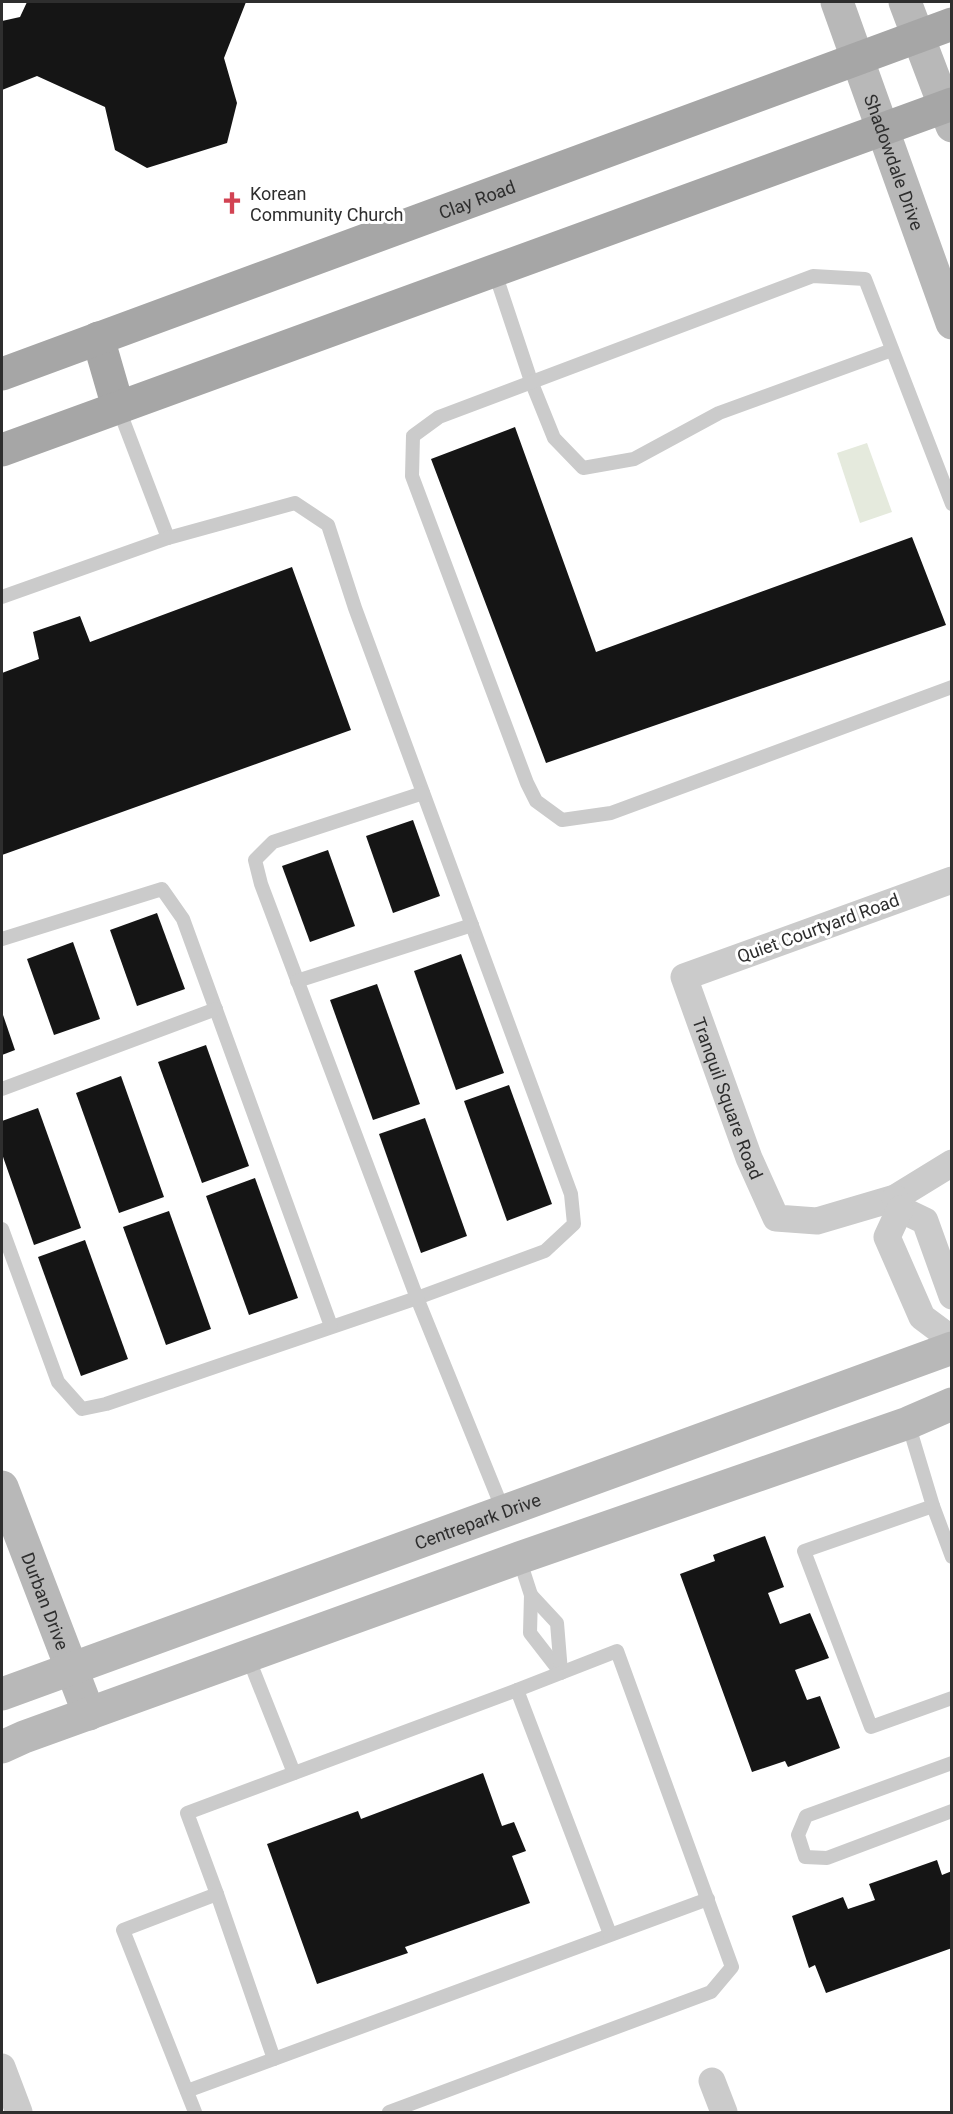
<svg xmlns="http://www.w3.org/2000/svg" width="953" height="2114" viewBox="0 0 953 2114" font-family="Roboto,sans-serif">
	<style>
		.green { fill: #e5eadd }
		.building { fill: #151515 }
		.lines { fill: none; stroke-linecap: round; stroke-linejoin: round }
		.lane { stroke: #cbcbcb; stroke-width: 14 }
		.street { stroke: #cbcbcb; stroke-width: 27 }
		.secondary { stroke: #b8b8b8; stroke-width: 33 }
		.primary { stroke: #a6a6a6; stroke-width: 33 }
		.labels { text-anchor: middle; dominant-baseline: central; stroke-width: 6; stroke-linejoin: round; paint-order: stroke }
		.street-label { font-size: 18px; fill: #2e2e2e; stroke: #fff }
		.poi-label { font-size: 18px; fill: #2e2e2e; stroke: #fff; text-anchor: start }
	</style>
	<rect width="100%" height="100%" fill="#fff"/>
	<path class="green" d="M867,443L892,512L860,523L837,453Z"/>
	<g class="building">
		<path d="M27,2H246L224,58L237,103L227,143L147,168L115,150L105,107L37,76L2,90V21L20,17Z"/>
		<path d="M515,427L596,652L912,537L946,625L546,763L431,459Z"/>
		<path d="M292,567L351,730L2,855V673L39,659L33,632L80,616L90,642Z"/>
		<path d="M413,820L440,896L393,913L366,836Z"/>
		<path d="M328,850L355,926L310,942L282,866Z"/>
		<path d="M157,913L185,989L137,1006L110,930Z"/>
		<path d="M73,942L100,1019L54,1035L27,959Z"/>
		<path d="M461,954L504,1073L456,1090L414,971Z"/>
		<path d="M377,984L420,1104L373,1120L330,1000Z"/>
		<path d="M2,1012L15,1050L2,1055Z"/>
		<path d="M206,1045L249,1166L202,1183L158,1062Z"/>
		<path d="M121,1076L164,1197L119,1213L76,1093Z"/>
		<path d="M509,1085L552,1204L507,1221L464,1101Z"/>
		<path d="M38,1108L81,1228L34,1245L2,1154V1121Z"/>
		<path d="M425,1118L467,1236L421,1253L379,1134Z"/>
		<path d="M255,1178L298,1298L249,1315L206,1196Z"/>
		<path d="M169,1211L211,1329L166,1345L123,1227Z"/>
		<path d="M85,1240L128,1359L81,1376L38,1257Z"/>
		<path d="M765,1536L784,1587L768,1593L780,1624L810,1613L829,1658L795,1670L807,1700L820,1696L840,1748L788,1767L785,1761L752,1772L680,1574L715,1561L713,1555Z"/>
		<path d="M483,1773L502,1826L514,1822L526,1851L512,1856L530,1903L405,1947L408,1953L317,1984L267,1844L358,1811L361,1819Z"/>
		<path d="M937,1860L942,1875L952,1871V1948L826,1993L815,1965L809,1968L792,1916L843,1897L848,1909L875,1900L869,1884Z"/>
	</g>
	<g class="lines">
		<g class="lane">
			<path d="M494,270L531,381L554,438L583,468L634,459L719,413L892,350"/>
			<path d="M118,407L168,538"/>
			<path d="M952,504L865,279L813,276L439,417L413,436L412,476L527,783L536,801L562,820L611,813L952,687"/>
			<path d="M2,597L168,538L295,503L328,525L355,608L571,1194L574,1224L545,1251L417,1298L106,1404L82,1409L58,1382L2,1229"/>
			<path d="M423,793L273,842L255,860L261,884L417,1298L503,1510"/>
			<path d="M2,939L162,889L183,919L331,1326"/>
			<path d="M297,981L472,925"/>
			<path d="M2,1089L216,1009"/>
			<path d="M908,1423L933,1506L804,1551L871,1727L952,1698"/>
			<path d="M933,1506L952,1557"/>
			<path d="M519,1558L531,1595L530,1633L561,1673"/>
			<path d="M531,1595L557,1623L561,1672"/>
			<path d="M248,1657L294,1773"/>
			<path d="M952,1763L806,1816L798,1835L805,1857L827,1858L952,1811"/>
			<path d="M217,1894L187,1813L517,1690"/>
			<path d="M187,2091L274,2059"/>
			<path d="M195,2112L123,1930L217,1894L274,2059L708,1899"/>
			<path d="M389,2112L711,1992L732,1967L617,1651L517,1690L610,1934"/>
		</g>
		<g class="street">
			<path id="s1" d="M952,880L684,977L749,1158L776,1218L817,1221L895,1198L952,1163"/>
			<path d="M895,1198L900,1209L925,1221L952,1296"/>
			<path d="M900,1209L887,1237L922,1317L946,1335"/>
			<path d="M2,2067L19,2112"/>
			<path d="M712,2081L724,2112"/>
		</g>
		<g class="secondary">
			<path id="s2" d="M837,2L952,323"/>
			<path d="M905,2L952,126"/>
			<path id="s3" d="M2,1487L89,1714"/>
			<path id="s4" d="M2,1694L952,1348"/>
			<path d="M2,1747L24,1737L519,1558L908,1423L952,1404"/>
		</g>
		<g class="primary">
			<path d="M98,338L118,407"/>
			<path id="s5" d="M2,374L952,24"/>
			<path d="M2,450L952,104"/>
		</g>
	</g>
	<defs>
		<g id="church-bare" transform="scale(1.8)"><path d="M-1.2-6h2.4v3.5h3.3v2.4h-3.3V6h-2.4V-.1h-3.3v-2.4h3.3Z" fill="#d24353" stroke="#fff" stroke-width="2.5" paint-order="stroke"/></g>
	</defs>
	<g fill-rule="evenodd">
		<use href="#church-bare" x="232" y="203"/>
	</g>
	<g class="labels">
		<g class="street-label">
			<text stroke="none"><textPath href="#s2" startOffset="170">Shadowdale Drive</textPath></text>
			<text stroke="none"><textPath href="#s5" startOffset="506">Clay Road</textPath></text>
			<text transform="translate(818 928) rotate(-20)">Quiet Courtyard Road</text>
			<text stroke="none"><textPath href="#s1" startOffset="414">Tranquil Square Road</textPath></text>
			<text stroke="none"><textPath href="#s4" startOffset="506">Centrepark Drive</textPath></text>
			<text stroke="none"><textPath href="#s3" startOffset="122">Durban Drive</textPath></text>
		</g>
		<g class="poi-label">
			<text x="250" y="193">Korean<tspan x="250" dy="21">Community Church</tspan></text>
		</g>
	</g>
	<rect width="953" height="2114" fill="none" stroke="#2e2e2e" stroke-width="6"/>
</svg>
